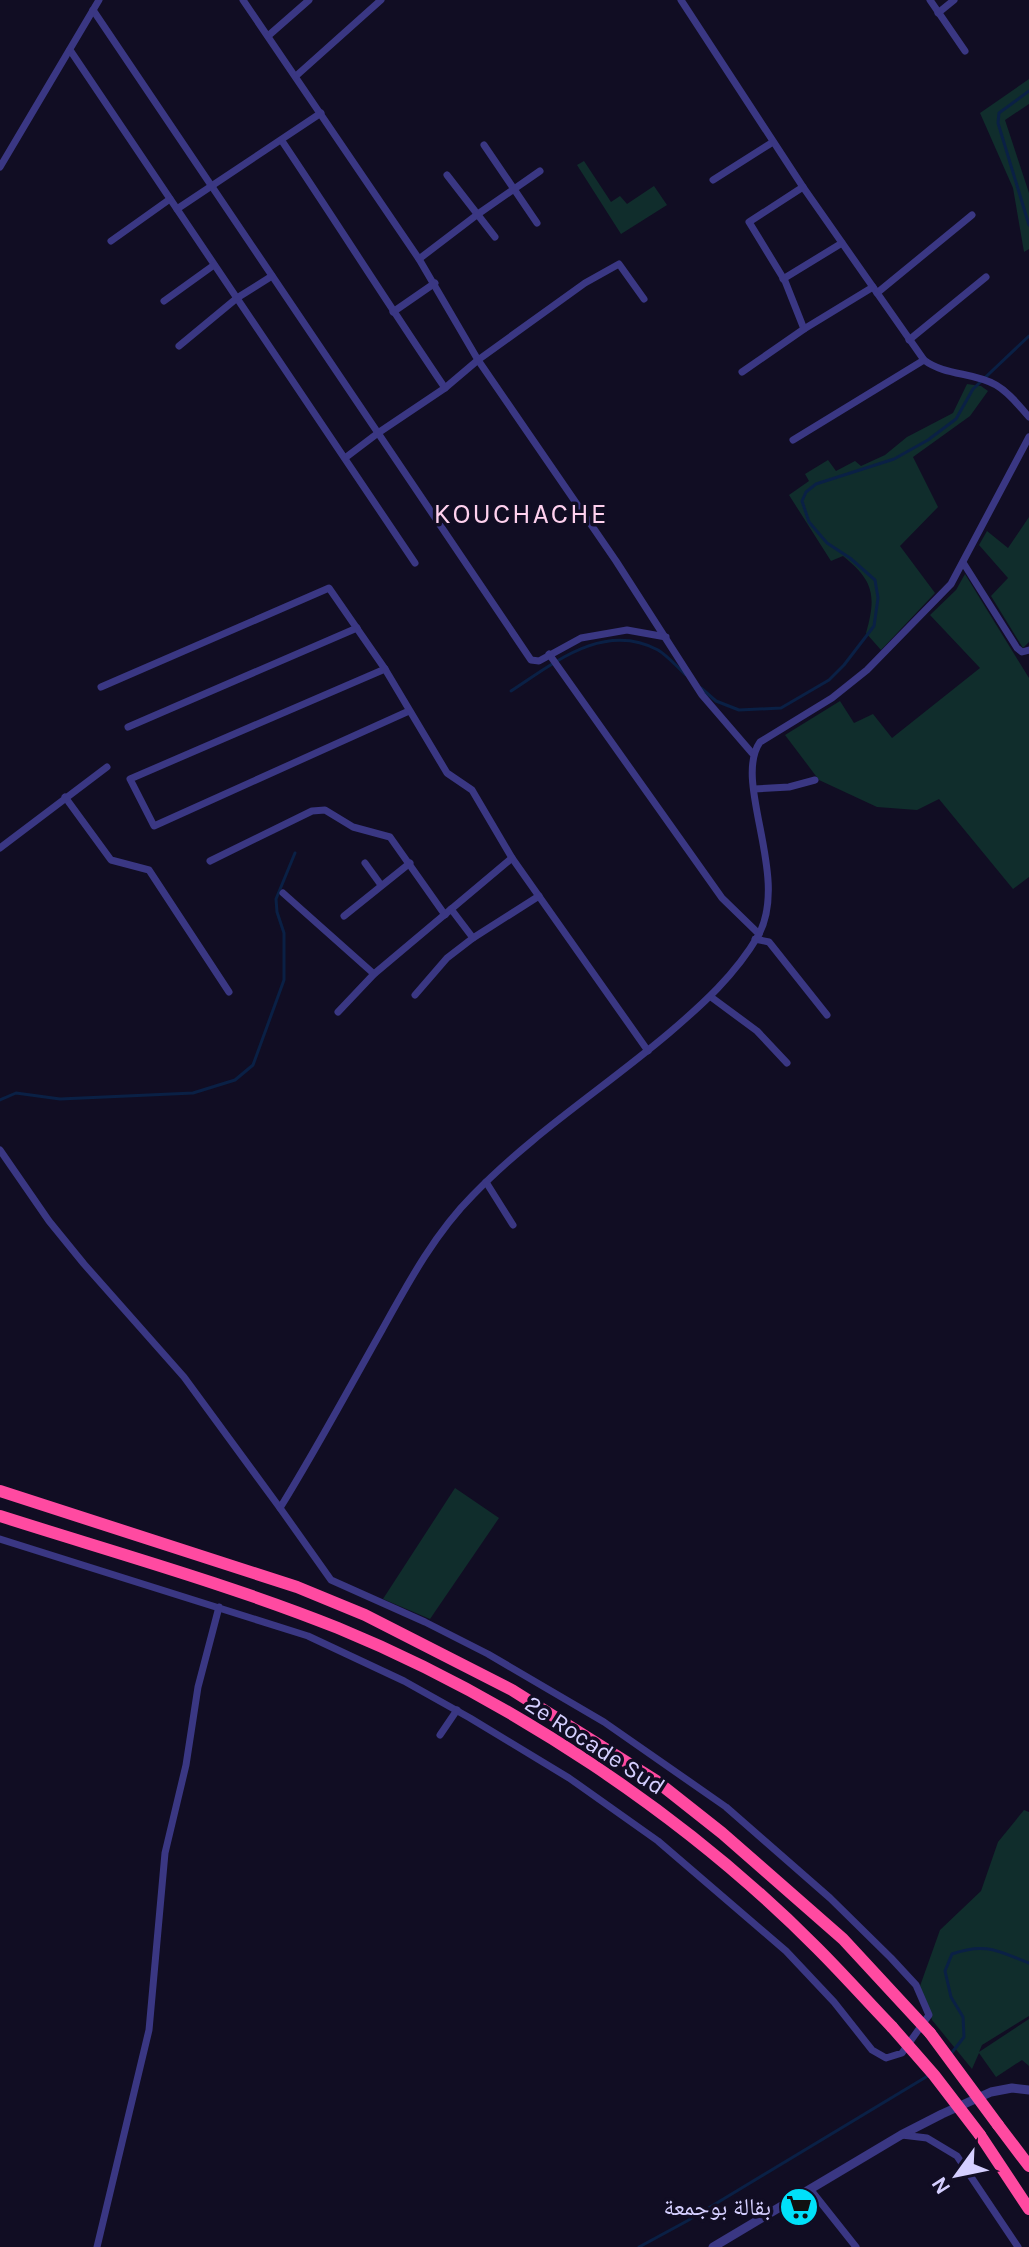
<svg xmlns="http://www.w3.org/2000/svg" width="1029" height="2247" viewBox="0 0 1029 2247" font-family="Karla,'Noto Naskh Arabic',sans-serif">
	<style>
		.green { fill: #102d2c }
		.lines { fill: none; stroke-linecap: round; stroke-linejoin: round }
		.stream { stroke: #0a2045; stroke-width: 3 }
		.minor { stroke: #3a3783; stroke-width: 7 }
		.tertiary { stroke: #3a3783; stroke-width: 9 }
		.motorway { stroke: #ff4aa1; stroke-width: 12 }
		.motorway-bridge { stroke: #ff4aa1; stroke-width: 12 }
		.labels { text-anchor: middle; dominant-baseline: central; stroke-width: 7; stroke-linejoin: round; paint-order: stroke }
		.street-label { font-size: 24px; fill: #d5cfff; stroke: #110d23 }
		.poi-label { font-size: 24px; fill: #d5cfff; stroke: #110d23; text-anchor: end }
		.quarter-label { font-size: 28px; letter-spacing: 2px; fill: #ffd1ee; stroke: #110d23 }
	</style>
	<rect width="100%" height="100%" fill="#110d23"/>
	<g class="green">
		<path d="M1029,79V104L1005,120L1029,193V249L1024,252L1013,188L980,113Z"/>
		<path d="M584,161L611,202L620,196L627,204L654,186L667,205L621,234L577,165Z"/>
		<path d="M967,384L981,386L988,391L970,416L913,457L938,507L900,546L935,593L881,650L866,633C877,595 873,580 843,556L831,561L789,495L809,481L805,474L828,460L836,471L855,461L861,466L885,455L907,437L953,413Z"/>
		<path d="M1029,517V642L1023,648L991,596L1008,578L979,545L987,531L1008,548Z"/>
		<path d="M965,574L1029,678V877L1013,889L939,799L917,810L877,807L819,780L785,735L840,701L854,723L873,714L892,738L980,668L930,615L956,590Z"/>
		<path d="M455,1488L499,1518L430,1619L383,1599Z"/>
		<path d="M1024,1810L1029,1812V2016L982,2045L979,2052L1029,2019V2066L1022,2060L996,2077L979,2053L972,2069L932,2020L920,1986L940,1930L981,1891L998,1842Z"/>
	</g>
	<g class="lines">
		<g class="stream">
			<path d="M1029,91L999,113L998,123L1029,225"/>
			<path d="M701,688L716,701L739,710L781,708L829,680L844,665L874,626L878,598L875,580L850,558L827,543L809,522L802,501L806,492L816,484L894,459L928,440L956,419L973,389L1029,336"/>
			<path d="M511,691C554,663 604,621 658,650C668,656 677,667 686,675"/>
			<path d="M0,1100L16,1093L60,1099L193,1093L235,1080L253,1065L284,980V933L277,912L276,899L295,853"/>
			<path d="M950,2055L964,2037L963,2017L951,1997L945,1971L952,1954C985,1942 998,1951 1029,1963"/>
			<path d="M639,2247L687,2221L931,2074"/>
		</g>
		<g class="minor">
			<path d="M243,0L419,259L478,360L616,561L702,695L752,753"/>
			<path d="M681,0L803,187L924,360C945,376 974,372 996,385C1010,393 1019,406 1029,417"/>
			<path d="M930,0L965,51"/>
			<path d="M93,10L531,660L539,661L581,638L627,630L666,637"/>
			<path d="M938,13L954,0"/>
			<path d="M268,36L309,0"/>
			<path d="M70,50L415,563"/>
			<path d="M296,76L381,0"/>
			<path d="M282,141C337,223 390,307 445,388"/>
			<path d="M484,145L537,223"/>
			<path d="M0,167L99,0"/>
			<path d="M447,175L495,237"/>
			<path d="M713,180L773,142"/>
			<path d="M803,187L749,222L785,281L804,329"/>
			<path d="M177,209L321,113"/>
			<path d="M111,241L170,199"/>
			<path d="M419,259L478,214L540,171"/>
			<path d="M783,279L842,243"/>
			<path d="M877,293L972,215"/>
			<path d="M164,301L214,265"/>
			<path d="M393,312L435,283"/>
			<path d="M909,340L986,277"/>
			<path d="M179,346L237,298L272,276"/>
			<path d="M742,372L804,329L873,287"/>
			<path d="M793,440L924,360"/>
			<path d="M345,458L378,433L445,388L478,360L585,283L619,264L644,299"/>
			<path d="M964,564L1017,648L1022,652L1029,650"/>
			<path d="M549,654L722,898L759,934"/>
			<path d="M385,669L130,779L154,826L409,711"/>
			<path d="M101,687L329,588L385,669L447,773L472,790L512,858L648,1051"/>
			<path d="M128,727L357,628"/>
			<path d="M754,789L789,787L815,780"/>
			<path d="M65,797L111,860L149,870L229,992"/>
			<path d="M0,848L107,767"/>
			<path d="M210,861L312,811L325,810L353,827L390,837L445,915"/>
			<path d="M365,863L381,885"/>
			<path d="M283,893L374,974"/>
			<path d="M451,909L473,938"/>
			<path d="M344,916L410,863"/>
			<path d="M755,939L769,942L827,1015"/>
			<path d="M415,995L447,958L473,938L539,896"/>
			<path d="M711,997L757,1031L787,1063"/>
			<path d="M338,1012L374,974L512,858"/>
			<path d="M0,1150L49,1221L84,1264L184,1377L280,1508C316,1450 348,1390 382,1330C408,1283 435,1233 473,1195C532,1134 604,1088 669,1033C703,1004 735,975 758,936C791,877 732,782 760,742L832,698L867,670L951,584L1029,437"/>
			<path d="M486,1182L513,1225"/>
			<path d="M0,1539L308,1636L404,1681L470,1718L569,1778L658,1841L786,1951L834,2002L872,2050L886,2058L902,2053L929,2015L916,1985L891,1958L830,1898L726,1807L604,1722L488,1654L425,1622L331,1580L280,1508"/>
			<path d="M440,1735L457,1710"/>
			<path d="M902,2135L927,2138L957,2156L1018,2247"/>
			<path d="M810,2189L856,2247"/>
			<path d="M97,2247L149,2030L165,1853L186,1765L198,1687L219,1607"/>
		</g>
		<path class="tertiary" d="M713,2247L901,2135L942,2114L991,2092L1012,2088L1029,2090"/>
		<g class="motorway">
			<path d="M0,1491L297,1587L365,1615L512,1690L655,1780L722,1833L843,1939L930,2033"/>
			<path d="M0,1516C113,1552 228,1584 338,1628C511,1699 686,1816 817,1948C843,1974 867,2001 892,2027"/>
			<path d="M998,2125L1029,2166"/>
			<path d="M980,2135L1029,2209"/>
		</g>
		<g class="motorway-bridge">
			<path d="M892,2027L934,2075L980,2135"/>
			<path d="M930,2033L998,2125"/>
		</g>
	</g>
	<defs>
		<g id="supermarket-disc" transform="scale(2)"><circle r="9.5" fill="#00e1fa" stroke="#110d23"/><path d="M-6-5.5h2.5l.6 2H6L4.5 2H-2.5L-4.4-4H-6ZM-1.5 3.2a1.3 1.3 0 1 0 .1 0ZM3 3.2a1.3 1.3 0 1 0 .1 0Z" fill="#111"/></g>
	</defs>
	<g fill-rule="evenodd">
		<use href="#supermarket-disc" x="799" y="2207"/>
	</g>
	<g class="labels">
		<g class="street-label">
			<text transform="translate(595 1745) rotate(33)">2e Rocade Sud</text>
		</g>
		<g class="poi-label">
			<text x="771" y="2207">بقالة بوجمعة</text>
		</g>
		<g class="quarter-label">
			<text x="521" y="513">KOUCHACHE</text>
		</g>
	</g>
	<g transform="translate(957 2175) rotate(237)" stroke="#110d23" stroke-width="6" paint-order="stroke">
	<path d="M0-6L14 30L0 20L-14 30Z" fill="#d5cfff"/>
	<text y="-12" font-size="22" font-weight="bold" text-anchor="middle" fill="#d5cfff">N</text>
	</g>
</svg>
